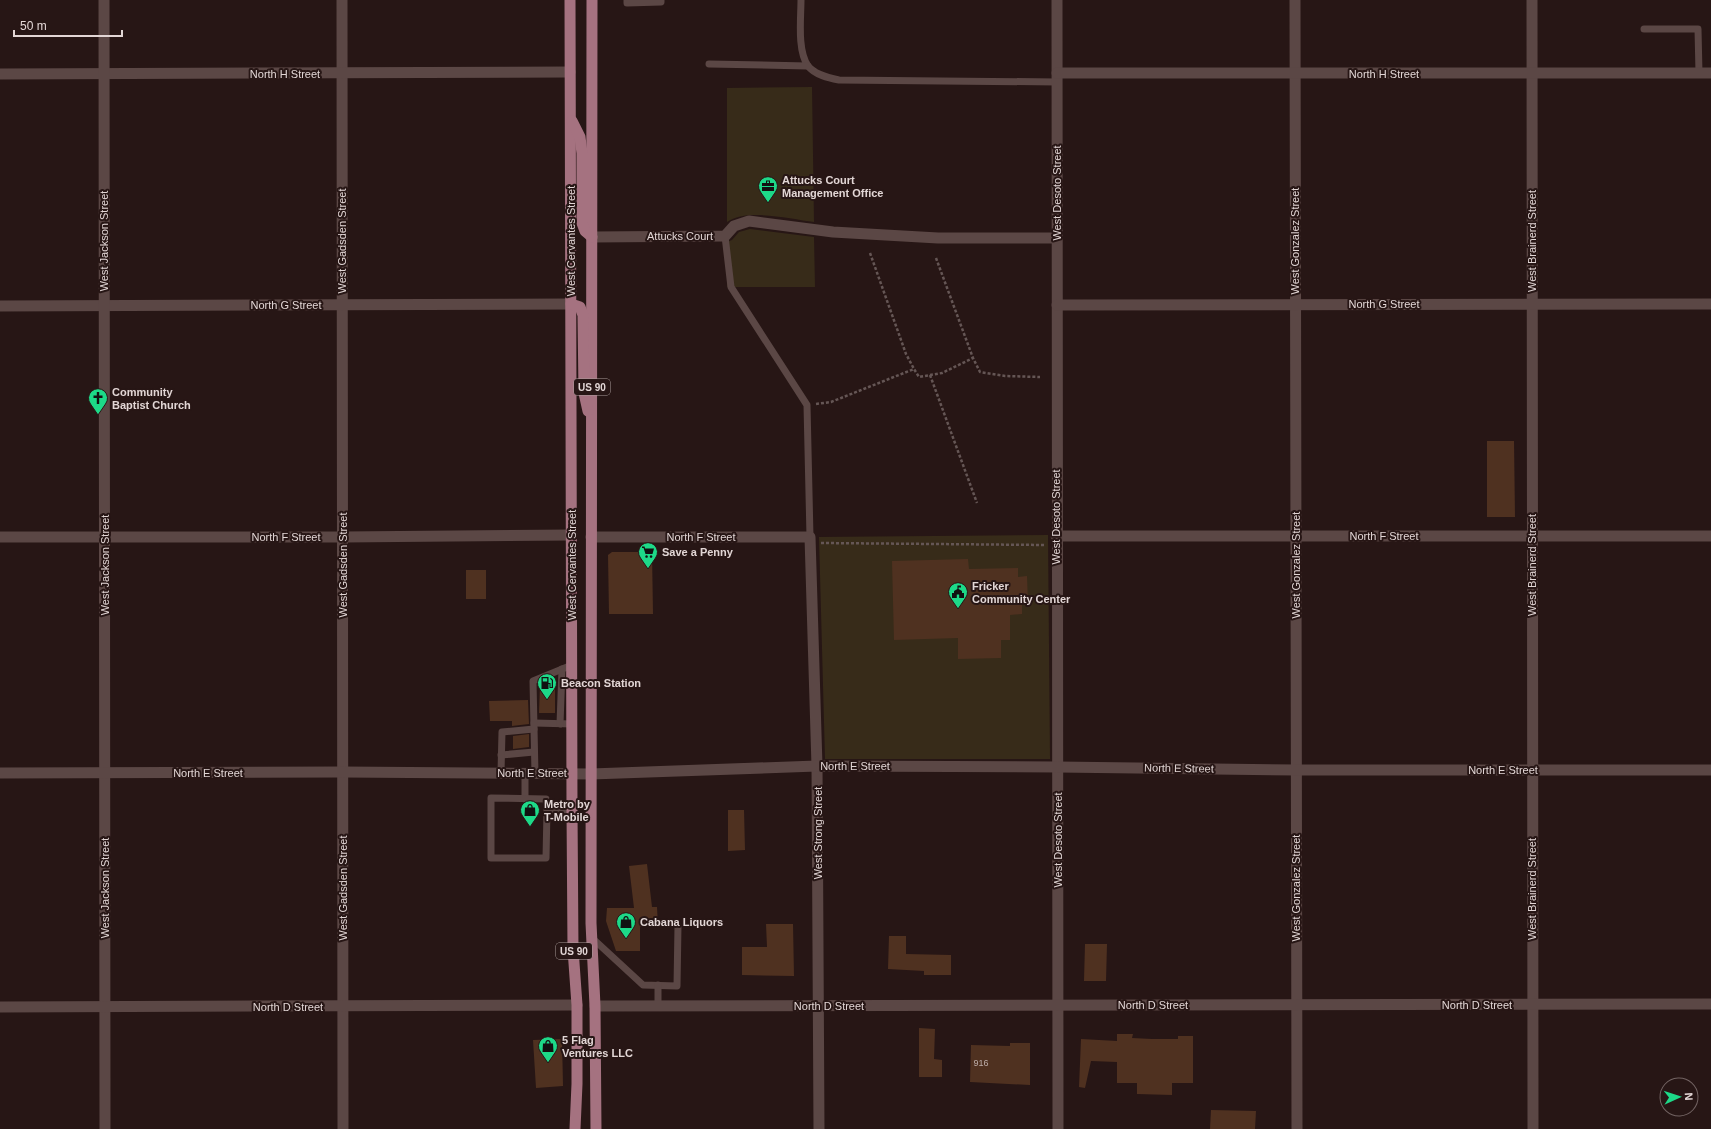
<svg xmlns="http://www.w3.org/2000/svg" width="1711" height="1129" viewBox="0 0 1711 1129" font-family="Arial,sans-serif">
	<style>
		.green { fill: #372b19 }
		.building { fill: #4f3120 }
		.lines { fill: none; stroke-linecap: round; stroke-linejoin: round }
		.path { stroke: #655655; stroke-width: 2.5; stroke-dasharray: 3 2; stroke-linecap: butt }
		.service { stroke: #5b4745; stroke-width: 7 }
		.minor { stroke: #5b4745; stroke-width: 11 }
		.tertiary { stroke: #5b4745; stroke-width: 11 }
		.primary { stroke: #a57280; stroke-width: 11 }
		.labels { text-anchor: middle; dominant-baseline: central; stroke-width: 4; stroke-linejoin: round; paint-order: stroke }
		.number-label { font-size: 9px; fill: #bdada8 }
		.shield { fill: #271615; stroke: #aa9c9b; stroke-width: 1 }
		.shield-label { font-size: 10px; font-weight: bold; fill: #e2d6d5 }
		.street-label { font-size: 11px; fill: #e2d6d5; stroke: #271615 }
		.poi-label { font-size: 11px; font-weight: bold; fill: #e2d6d5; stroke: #271615; text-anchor: start }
	</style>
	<rect width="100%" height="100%" fill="#271615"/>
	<g class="green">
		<path d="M812,87L814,222C791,219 747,208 727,222V88Z"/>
		<path d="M750,229L814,237L815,287H727V242L732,240L739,232Z"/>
		<path d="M1048,535L1050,759H825L819,537Z"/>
	</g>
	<g class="building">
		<path d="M1487,441H1514L1515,517H1487Z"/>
		<path d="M612,552H652L653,614H609L608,555Z"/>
		<path d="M968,559L969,569L1018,568V577L1027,576L1028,604H1022V614L1010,615V640H1001V658L958,659V638L894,640L892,561Z"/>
		<rect x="466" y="570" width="20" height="29"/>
		<path d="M540,685L555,686V713H539Z"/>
		<path d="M528,700L529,724L512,726V721H490L489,701Z"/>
		<path d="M529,734V747L513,749V736Z"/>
		<path d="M728,810H744L745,850L728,851Z"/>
		<path d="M647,864L652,907H657L658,927H640V951H616L606,921L607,908H634L629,866Z"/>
		<path d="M766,924H793L794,976L742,975V947H767Z"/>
		<path d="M889,936H906V954L951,955V975H924V971L888,969Z"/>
		<path d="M1085,944H1107L1106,981H1084Z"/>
		<path d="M919,1028L935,1029L934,1059L942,1060V1077H919Z"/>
		<path d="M1117,1034H1133L1132,1038L1152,1039H1178V1036H1193V1083H1172V1095L1137,1094V1083H1117V1062L1091,1061L1085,1088L1079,1087L1081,1039L1117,1041Z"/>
		<path d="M562,1039L563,1086L536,1088L533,1040Z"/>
		<path d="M1010,1043H1030V1085L970,1082L971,1045L1010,1046Z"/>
		<path d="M1211,1110L1256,1111L1255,1129H1210Z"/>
	</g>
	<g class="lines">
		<g class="path">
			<path d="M870,253L906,354L914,369"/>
			<path d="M936,258L973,358"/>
			<path d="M930,375L977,503"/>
			<path d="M816,404L831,402L914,369L919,377L942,373L973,358L980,372L1005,376L1040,377"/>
			<path d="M821,543L1046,545"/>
		</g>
		<g class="service">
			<path d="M627,0V3L661,2V0"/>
			<path d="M801,0C801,18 797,50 808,66C815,75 829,78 839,80L1057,82"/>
			<path d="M1644,29H1698L1699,73"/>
			<path d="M709,64L808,66"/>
			<path d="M725,236L731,287L807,405L810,537"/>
			<path d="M534,723L573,724"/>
			<path d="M560,724L562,669"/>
			<path d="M501,755L534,752"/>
			<path d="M501,773L502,732L534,729"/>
			<path d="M535,774L533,681L572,665"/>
			<path d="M525,799V773"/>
			<path d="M547,810L546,799L491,798V858H546L547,810H572"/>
			<path d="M591,937L643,985L677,986L678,926"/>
			<path d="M658,985V1006"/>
		</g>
		<g class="minor">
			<path d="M342,0L343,1129"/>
			<path d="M1057,0L1058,1129"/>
			<path d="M1295,0L1297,1129"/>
			<path d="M1532,0L1533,1129"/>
			<path d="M1057,73H1711"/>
			<path d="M0,74L570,72"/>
			<path d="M592,237L725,236L734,226L749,221L833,232L938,238H1057"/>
			<path d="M1057,305L1711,304"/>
			<path d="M0,306L571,304"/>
			<path d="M1056,536H1711"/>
			<path d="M0,537H343L572,535"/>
			<path d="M591,537H810L817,766L819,1129"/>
		</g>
		<g class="tertiary">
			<path d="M104,0L105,1129"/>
			<path d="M0,773L343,772L591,774L817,766L1058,767L1296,770H1711"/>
			<path d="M595,1006L1711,1004"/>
			<path d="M0,1007L577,1005"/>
		</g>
		<g class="primary">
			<path d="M570,0L572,810L573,949L577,1005V1084L575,1129"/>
			<path d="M592,0L591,923L595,1006L596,1129"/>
			<path d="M572,121L580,137L582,153V223L585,231L592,237"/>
			<path d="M571,304L580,307L583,315L584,393L588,411"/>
		</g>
	</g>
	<defs>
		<g id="office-pin" transform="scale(1)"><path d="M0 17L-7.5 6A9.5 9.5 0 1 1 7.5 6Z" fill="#1dd988" stroke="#271615"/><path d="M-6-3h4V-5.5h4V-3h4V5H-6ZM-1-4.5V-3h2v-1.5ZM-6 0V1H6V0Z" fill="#111"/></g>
		<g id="church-pin" transform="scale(1)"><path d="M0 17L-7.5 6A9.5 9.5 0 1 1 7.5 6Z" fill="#1dd988" stroke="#271615"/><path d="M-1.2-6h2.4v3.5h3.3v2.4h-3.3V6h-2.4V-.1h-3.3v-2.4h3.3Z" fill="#111"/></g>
		<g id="supermarket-pin" transform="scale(1)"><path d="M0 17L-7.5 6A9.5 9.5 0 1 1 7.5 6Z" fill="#1dd988" stroke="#271615"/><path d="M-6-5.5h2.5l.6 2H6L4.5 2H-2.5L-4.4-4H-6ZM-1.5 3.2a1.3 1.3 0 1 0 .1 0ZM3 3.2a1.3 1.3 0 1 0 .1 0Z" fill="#111"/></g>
		<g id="civic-pin" transform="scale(1)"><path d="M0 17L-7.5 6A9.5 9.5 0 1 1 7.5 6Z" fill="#1dd988" stroke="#271615"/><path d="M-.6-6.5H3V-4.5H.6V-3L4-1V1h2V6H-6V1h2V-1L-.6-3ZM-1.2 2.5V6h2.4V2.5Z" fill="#111"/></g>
		<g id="fuel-pin" transform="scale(1)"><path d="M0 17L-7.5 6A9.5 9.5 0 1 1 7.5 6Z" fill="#1dd988" stroke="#271615"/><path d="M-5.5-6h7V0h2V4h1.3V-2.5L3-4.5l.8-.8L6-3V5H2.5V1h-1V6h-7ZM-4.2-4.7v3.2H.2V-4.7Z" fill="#111"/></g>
		<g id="shop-pin" transform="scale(1)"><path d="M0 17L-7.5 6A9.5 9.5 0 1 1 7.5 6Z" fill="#1dd988" stroke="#271615"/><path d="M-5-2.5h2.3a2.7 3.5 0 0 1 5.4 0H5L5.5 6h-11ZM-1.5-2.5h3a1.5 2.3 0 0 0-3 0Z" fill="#111"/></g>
	</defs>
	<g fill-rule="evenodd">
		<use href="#office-pin" x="768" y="186"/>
		<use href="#church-pin" x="98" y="398"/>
		<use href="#supermarket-pin" x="648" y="552"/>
		<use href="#civic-pin" x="958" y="592"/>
		<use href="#fuel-pin" x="547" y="683"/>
		<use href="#shop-pin" x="530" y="810"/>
		<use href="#shop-pin" x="626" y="922"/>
		<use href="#shop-pin" x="548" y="1046"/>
	</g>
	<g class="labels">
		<g class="number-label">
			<text x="981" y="1063">916</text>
		</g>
		<g class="shield">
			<rect x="574" y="379" width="36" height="16" rx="3"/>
			<rect x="556" y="943" width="36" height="16" rx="3"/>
		</g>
		<g class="shield-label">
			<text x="592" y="387">US 90</text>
			<text x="574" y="951">US 90</text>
		</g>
		<g class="street-label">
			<text x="285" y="74">North H Street</text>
			<text x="1384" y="74">North H Street</text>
			<text transform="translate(1057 193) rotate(-90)">West Desoto Street</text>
			<text x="680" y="236">Attucks Court</text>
			<text transform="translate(104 241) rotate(-90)">West Jackson Street</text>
			<text transform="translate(342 241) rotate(-90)">West Gadsden Street</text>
			<text transform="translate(571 241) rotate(-90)">West Cervantes Street</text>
			<text transform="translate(1295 241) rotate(-90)">West Gonzalez Street</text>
			<text transform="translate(1532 241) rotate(-90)">West Brainerd Street</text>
			<text x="1384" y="304">North G Street</text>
			<text x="286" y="305">North G Street</text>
			<text transform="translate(1056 517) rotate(-90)">West Desoto Street</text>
			<text x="1384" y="536">North F Street</text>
			<text x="286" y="537">North F Street</text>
			<text x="701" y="537">North F Street</text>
			<text transform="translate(105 565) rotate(-90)">West Jackson Street</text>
			<text transform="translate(343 565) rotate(-90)">West Gadsden Street</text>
			<text transform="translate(572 565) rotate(-90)">West Cervantes Street</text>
			<text transform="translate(1296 565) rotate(-90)">West Gonzalez Street</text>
			<text transform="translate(1532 565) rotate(-90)">West Brainerd Street</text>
			<text x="855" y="766">North E Street</text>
			<text transform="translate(1179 768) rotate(1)">North E Street</text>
			<text x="1503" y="770">North E Street</text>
			<text x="208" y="773">North E Street</text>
			<text x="532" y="773">North E Street</text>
			<text transform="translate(818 833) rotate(-90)">West Strong Street</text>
			<text transform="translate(1058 840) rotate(-90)">West Desoto Street</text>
			<text transform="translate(105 888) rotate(-90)">West Jackson Street</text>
			<text transform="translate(343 888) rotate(-90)">West Gadsden Street</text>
			<text transform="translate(1296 888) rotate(-90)">West Gonzalez Street</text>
			<text transform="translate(1532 889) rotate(-90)">West Brainerd Street</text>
			<text x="1153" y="1005">North D Street</text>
			<text x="1477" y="1005">North D Street</text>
			<text x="829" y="1006">North D Street</text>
			<text x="288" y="1007">North D Street</text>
		</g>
		<g class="poi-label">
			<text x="782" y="180">Attucks Court<tspan x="782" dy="13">Management Office</tspan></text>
			<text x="112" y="392">Community<tspan x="112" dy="13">Baptist Church</tspan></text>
			<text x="662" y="552">Save a Penny</text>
			<text x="972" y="586">Fricker<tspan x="972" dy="13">Community Center</tspan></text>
			<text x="561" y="683">Beacon Station</text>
			<text x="544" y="804">Metro by<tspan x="544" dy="13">T-Mobile</tspan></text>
			<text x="640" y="922">Cabana Liquors</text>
			<text x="562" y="1040">5 Flag<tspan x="562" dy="13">Ventures LLC</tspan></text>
		</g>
	</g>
	<g transform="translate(1679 1097) rotate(87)"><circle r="19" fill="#271615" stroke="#726362"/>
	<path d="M0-3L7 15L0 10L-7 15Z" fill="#1dd988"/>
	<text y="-6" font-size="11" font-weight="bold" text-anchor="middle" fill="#e2d6d5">N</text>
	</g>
	<path d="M14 30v6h108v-6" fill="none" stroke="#e2d6d5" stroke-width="2"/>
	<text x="20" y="30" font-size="12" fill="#e2d6d5" stroke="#271615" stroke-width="3" paint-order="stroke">50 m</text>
</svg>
